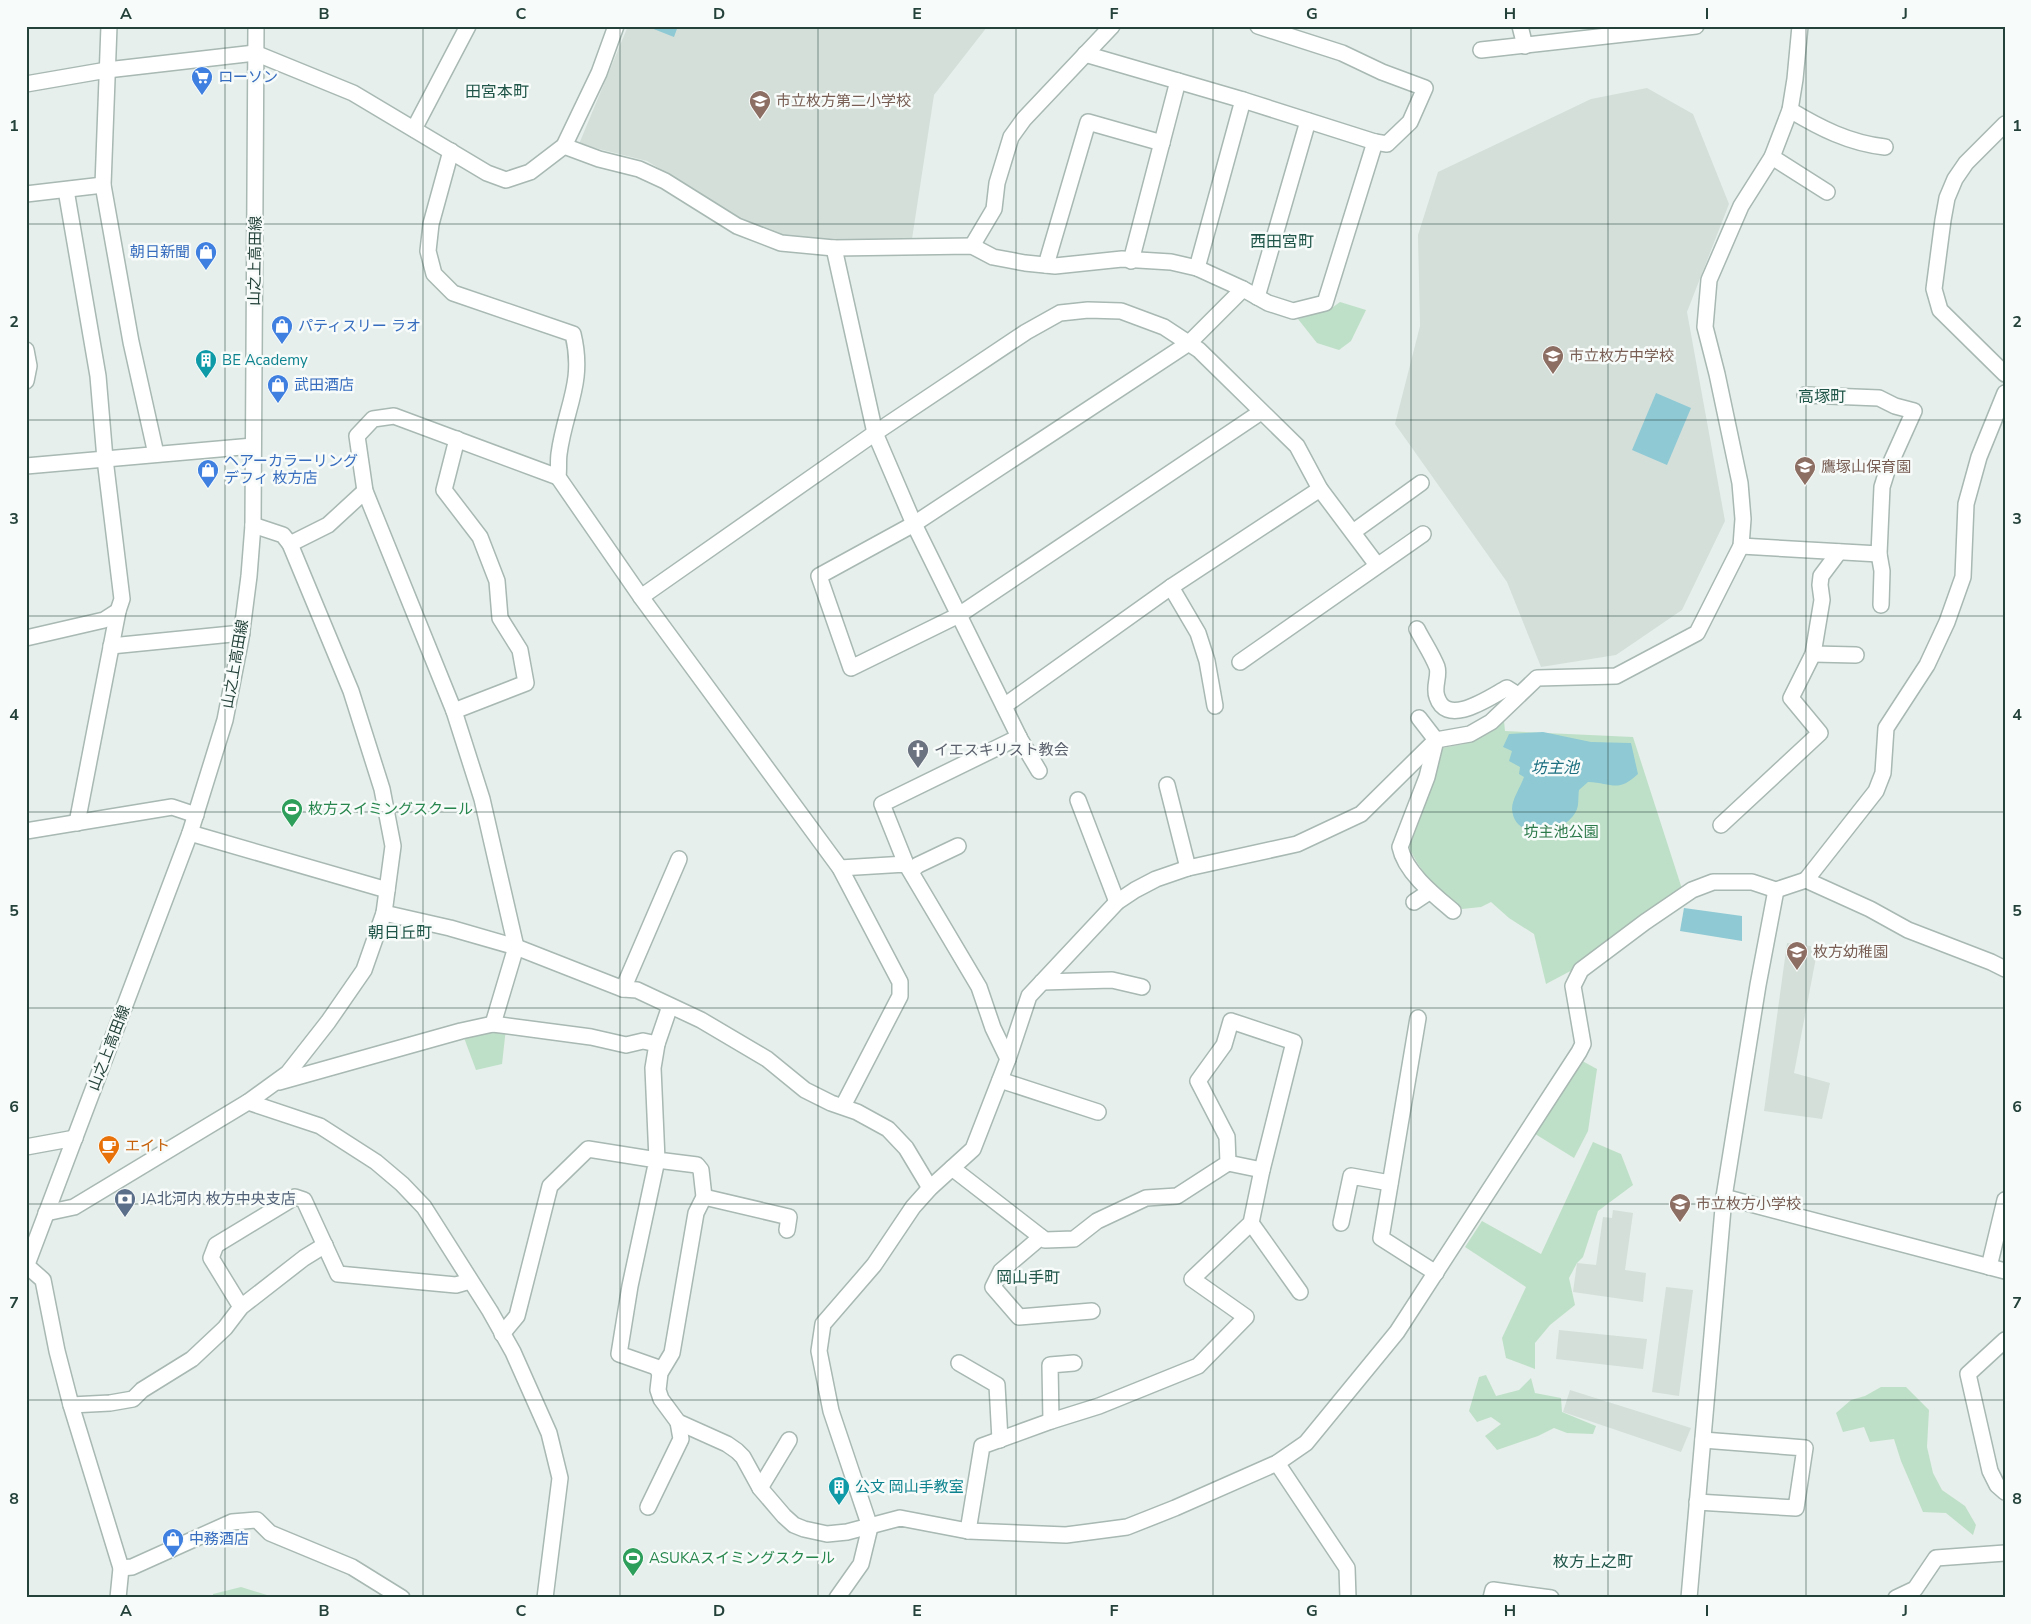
<svg xmlns="http://www.w3.org/2000/svg" width="2031" height="1624" viewBox="0 0 2031 1624" font-family="'Nunito Sans','Noto Sans JP',sans-serif">
	<style>
		.built { fill: #d4dfda }
		.green { fill: #bfe0c8 }
		.water { fill: #8ec9d4 }
		.lines { fill: none; stroke-linecap: round; stroke-linejoin: round }
		.minor-casing { stroke: #a8b8b2; stroke-width: 18 }
		.tertiary-casing { stroke: #a8b8b2; stroke-width: 18 }
		.minor { stroke: #fff; stroke-width: 15 }
		.tertiary { stroke: #fff; stroke-width: 15 }
		.grid { fill: none; stroke: #24423a; stroke-width: 1; stroke-opacity: 0.55 }
		.labels { text-anchor: middle; dominant-baseline: central; stroke-width: 5; stroke-linejoin: round; paint-order: stroke }
		.shop-label { font-size: 15px; fill: #366cbe; stroke: #f7fbf9; text-anchor: start }
		.education-label { font-size: 15px; fill: #785e54; stroke: #f7fbf9; text-anchor: start }
		.street-label { font-size: 15px; fill: #24423a; stroke: #f7fbf9 }
		.culture-label { font-size: 15px; fill: #0d838f; stroke: #f7fbf9; text-anchor: start }
		.worship-label { font-size: 15px; fill: #5b616d; stroke: #f7fbf9; text-anchor: start }
		.leisure-label { font-size: 15px; fill: #27864d; stroke: #f7fbf9; text-anchor: start }
		.park-label { font-size: 15px; fill: #2d7a4b; stroke: #f7fbf9 }
		.food-label { font-size: 15px; fill: #c56008; stroke: #f7fbf9; text-anchor: start }
		.service-label { font-size: 15px; fill: #4e5e75; stroke: #f7fbf9; text-anchor: start }
		.neighbourhood-label { font-size: 16px; fill: #1f5548; stroke: #f7fbf9 }
		.water-label { font-size: 16px; font-style: italic; fill: #1c6f80; stroke: #f7fbf9 }
		.neatline { fill: none; stroke: #24423a; stroke-width: 2 }
		.grid-label { font-size: 16px; text-anchor: middle; font-weight: bold; fill: #24423a }
	</style>
	<rect width="100%" height="100%" fill="#e6efeb"/>
	<g class="built">
		<path d="M628,26H986L987,27L934,95L912,239L841,242L786,236L740,218L647,161L579,144Z"/>
		<path d="M1647,88L1693,114L1729,204L1687,312L1725,521L1682,610L1616,655L1541,667L1507,582L1395,424L1420,326L1418,235L1438,172L1591,99Z"/>
		<path d="M1787,943L1818,947L1794,1073L1830,1083L1822,1119L1764,1111Z"/>
		<path d="M1613,1210L1633,1213L1625,1270L1646,1273L1643,1302L1573,1292L1577,1263L1596,1265L1603,1217L1612,1218Z"/>
		<path d="M1666,1287L1693,1290L1679,1396L1652,1392Z"/>
		<path d="M1559,1330L1647,1339L1643,1369L1556,1359Z"/>
		<path d="M1570,1390L1691,1428L1681,1452L1563,1412Z"/>
	</g>
	<g class="green">
		<path d="M1340,302L1366,310L1351,341L1339,350L1317,343L1298,319L1329,310Z"/>
		<path d="M1504,721L1505,731L1633,737L1683,892L1578,967L1546,984L1534,934L1509,918L1491,902L1481,907L1462,909C1435,888 1421,874 1407,843L1425,801L1442,748L1464,744Z"/>
		<path d="M506,1028L502,1064L476,1070L463,1035Z"/>
		<path d="M1575,1057L1597,1069L1588,1131L1574,1158L1532,1132Z"/>
		<path d="M1593,1142L1621,1154L1633,1185L1598,1211L1583,1257L1577,1263L1569,1278L1575,1305L1550,1325L1535,1343V1369L1506,1358L1502,1338L1526,1287L1465,1247L1482,1221L1541,1254Z"/>
		<path d="M1486,1375L1496,1396L1519,1390L1531,1378L1535,1393L1561,1398L1562,1412L1596,1426L1593,1434L1567,1433L1554,1428L1538,1436L1497,1450L1485,1436L1501,1424L1491,1417L1477,1422L1469,1411L1479,1377Z"/>
		<path d="M1881,1387H1906L1929,1410L1927,1447L1933,1473L1942,1490L1965,1506L1976,1525L1973,1535L1946,1513L1923,1512L1901,1461L1894,1439L1870,1442L1864,1427L1843,1432L1836,1413L1851,1400L1865,1396Z"/>
		<path d="M241,1587L270,1596L273,1598H213V1594Z"/>
	</g>
	<g class="water">
		<path d="M646,26H678L674,37Z"/>
		<path d="M1656,393L1691,408L1667,465L1632,450Z"/>
		<path d="M1543,732L1591,742L1631,743L1638,774C1618,793 1612,783 1588,782L1579,790C1578,796 1579,804 1577,809C1567,835 1514,843 1512,809C1512,799 1521,786 1524,777L1519,774L1520,767L1509,761L1512,751L1503,747L1509,734Z"/>
		<path d="M1684,908L1742,916V941L1680,931Z"/>
	</g>
	<g class="lines">
		<g class="minor-casing">
			<g id="minor">
				<path d="M109,26L103,185L131,342L156,454"/>
				<path d="M1258,26L1342,53L1382,72L1425,88L1410,122L1387,144L1375,142"/>
				<path d="M1520,26L1525,46"/>
				<path d="M1481,50L1696,26"/>
				<path d="M26,84L107,70L255,53L353,93L487,173L506,180L530,172L564,146L599,73L616,26"/>
				<path d="M1790,110C1820,128 1849,143 1885,147"/>
				<path d="M2005,124L1966,163L1955,179L1947,198L1943,220L1934,289L1940,310L2005,374"/>
				<path d="M414,129L468,26"/>
				<path d="M564,146L599,159L639,169L665,181L737,226L781,243L834,248L972,246L993,257L1025,263L1055,266L1122,259L1171,262L1197,268L1243,289L1268,303L1293,311L1325,303L1375,142L1243,100L1085,54"/>
				<path d="M451,151L431,224L428,251L434,274L453,293L573,334C585,383 565,408 559,454C558,461 559,469 558,477L641,597L840,868L900,982V996L843,1106"/>
				<path d="M1772,157L1827,192"/>
				<path d="M26,194L103,185"/>
				<path d="M972,246L994,209L997,183L1011,137L1024,119L1112,26"/>
				<path d="M834,248L875,433L914,524L1020,739L1039,771"/>
				<path d="M1131,261L1178,81"/>
				<path d="M1046,265L1088,122L1162,143"/>
				<path d="M1197,268L1243,100"/>
				<path d="M1243,289L1189,343L914,524L819,576L851,668L959,615L1261,412"/>
				<path d="M1257,297L1308,121"/>
				<path d="M26,350L29,366L26,381"/>
				<path d="M1805,395L1879,398L1895,406L1914,411L1887,471L1882,487L1879,554L1882,571L1881,605"/>
				<path d="M253,525L283,535L290,544L351,691L382,789L393,846L384,913"/>
				<path d="M1353,532L1421,483"/>
				<path d="M290,544L328,525L365,491"/>
				<path d="M1741,546L1879,554"/>
				<path d="M1171,587L1198,633L1207,661L1215,706"/>
				<path d="M641,597L875,433L1026,332L1060,313L1088,310L1121,311L1164,327L1199,350L1297,446L1320,489L1377,565"/>
				<path d="M1417,629C1423,641 1432,654 1437,667C1440,676 1433,687 1437,697C1447,728 1490,697 1507,688L1518,695"/>
				<path d="M26,638L104,620L118,611L122,599L105,459L98,376L66,190"/>
				<path d="M111,646L242,633"/>
				<path d="M1813,654L1856,655"/>
				<path d="M1240,662L1423,534"/>
				<path d="M1004,706L1171,587L1320,489"/>
				<path d="M454,711L526,683L520,650L500,618L497,581L480,537L444,490L457,439"/>
				<path d="M1419,718L1436,740L1427,777L1400,847C1405,872 1434,895 1453,911"/>
				<path d="M1167,785L1188,868"/>
				<path d="M1078,800L1117,902"/>
				<path d="M77,823L118,611"/>
				<path d="M1721,825L1820,733L1791,698L1813,654L1822,600L1820,585L1821,576L1839,552"/>
				<path d="M26,831L172,807L196,815"/>
				<path d="M190,833L387,890"/>
				<path d="M906,864L882,804L1019,737"/>
				<path d="M840,868L906,864L979,987L993,1028L1008,1059"/>
				<path d="M911,871L918,865L958,846"/>
				<path d="M1806,880L1876,791L1883,773L1886,728L1927,665L1947,622L1963,577L1966,504L1979,457L2005,393"/>
				<path d="M1414,902L1429,892"/>
				<path d="M1042,982L1112,980L1142,987"/>
				<path d="M623,989L679,859"/>
				<path d="M670,1006L657,1044L653,1068L657,1160L697,1165L701,1170L704,1197L696,1213L672,1353L660,1373L658,1390L661,1399L678,1422L727,1444L737,1451L743,1457L760,1488L784,1516L794,1525L804,1529L827,1534L847,1532L900,1518L968,1531L1066,1535L1127,1527L1175,1508L1277,1463L1306,1443L1397,1332L1579,1052L1583,1044L1573,986L1581,970L1645,922L1692,890L1713,882H1752L1776,890L1806,880L1870,909L1908,930L1991,962L2005,969"/>
				<path d="M1418,1018L1381,1238L1436,1273"/>
				<path d="M493,1024L516,947L482,799L454,711L365,491L357,436L373,419L394,416L558,477"/>
				<path d="M1000,1080L1098,1112"/>
				<path d="M279,1082L461,1031L493,1024L591,1037L626,1045L643,1041L657,1044"/>
				<path d="M248,1102L320,1126L376,1162L402,1184L424,1207L490,1311L513,1352L549,1433L560,1478L545,1598"/>
				<path d="M1228,1163L1262,1170"/>
				<path d="M952,1168L1045,1240L1074,1239L1097,1221L1146,1198L1177,1196L1228,1163L1227,1137L1198,1081L1224,1045L1231,1021L1294,1042L1262,1170L1251,1223L1192,1279L1246,1317L1198,1366L1099,1406L1051,1421L982,1446L968,1531"/>
				<path d="M704,1197L789,1217L787,1230"/>
				<path d="M1724,1197L2005,1271"/>
				<path d="M46,1213L74,1207L248,1102L288,1073L328,1022L364,970L384,913L450,928L516,947L623,989L637,990L701,1020L767,1059L805,1090L831,1103L857,1112L888,1129L906,1148L930,1188"/>
				<path d="M1251,1223L1300,1292"/>
				<path d="M1341,1223L1351,1176L1390,1183"/>
				<path d="M1041,1237L1001,1271L993,1287L1019,1317L1092,1311"/>
				<path d="M26,1265L43,1280L57,1351L71,1405L121,1568L118,1598"/>
				<path d="M1989,1267L2005,1200"/>
				<path d="M241,1307L211,1258L216,1245L295,1197L304,1200L338,1274L456,1285L470,1281"/>
				<path d="M502,1334L517,1316L550,1186L588,1149L657,1160L630,1286L619,1354L656,1367L660,1373"/>
				<path d="M2005,1340L1968,1374L1990,1471L1997,1485L2005,1492"/>
				<path d="M959,1363L997,1385L1000,1440"/>
				<path d="M71,1405L110,1403L133,1399L142,1390L192,1359L225,1328L241,1307L304,1258L325,1245"/>
				<path d="M1051,1421L1050,1365L1074,1363"/>
				<path d="M1277,1463L1347,1568L1348,1598"/>
				<path d="M760,1488L789,1440"/>
				<path d="M1697,1502L1796,1508L1805,1448L1703,1440"/>
				<path d="M648,1507L681,1439L678,1422"/>
				<path d="M121,1568L132,1567L232,1522L257,1520L270,1533L352,1567L402,1598"/>
				<path d="M837,1598L861,1564L870,1527L831,1411L819,1351L823,1324L874,1265L913,1207L930,1188L973,1149L1008,1059L1029,996L1117,902L1135,890L1156,879L1188,868L1297,844L1361,814L1436,740L1470,734L1491,722L1537,678L1616,676L1697,633L1741,546L1743,519L1740,483L1717,374L1705,327L1709,280L1741,206L1772,157L1790,110L1795,79L1800,26"/>
				<path d="M1491,1598L1493,1590L1551,1598"/>
				<path d="M1689,1598L1724,1197L1758,985L1776,890"/>
				<path d="M1896,1598L1915,1589L1936,1558L2005,1553"/>
			</g>
		</g>
		<g class="tertiary-casing">
			<g id="tertiary">
				<path d="M26,466L253,446"/>
				<path d="M26,1147L75,1138"/>
				<path d="M26,1267L190,833L225,720L241,638L249,576L253,525L256,26"/>
			</g>
		</g>
		<use href="#minor" class="minor"/>
		<use href="#tertiary" class="tertiary"/>
	</g>
	<path class="grid" d="M225,26V1598M423,26V1598M620,26V1598M818,26V1598M1016,26V1598M1213,26V1598M1411,26V1598M1608,26V1598M1806,26V1598M26,224H2005M26,420H2005M26,616H2005M26,812H2005M26,1008H2005M26,1204H2005M26,1400H2005"/>
	<defs>
		<g id="supermarket-pin" transform="scale(1.125)"><path d="M0 17L-7.5 6A9.5 9.5 0 1 1 7.5 6Z" fill="#3f7fe0" stroke="#f7fbf9"/><path d="M-6-5.5h2.5l.6 2H6L4.5 2H-2.5L-4.4-4H-6ZM-1.5 3.2a1.3 1.3 0 1 0 .1 0ZM3 3.2a1.3 1.3 0 1 0 .1 0Z" fill="#fff"/></g>
		<g id="school-pin" transform="scale(1.125)"><path d="M0 17L-7.5 6A9.5 9.5 0 1 1 7.5 6Z" fill="#8d6e63" stroke="#f7fbf9"/><path d="M0-5L7-2L0 1L-7-2ZM-4 1L0 2.5L4 1V4Q0 6-4 4Z" fill="#fff"/></g>
		<g id="shop-pin" transform="scale(1.125)"><path d="M0 17L-7.5 6A9.5 9.5 0 1 1 7.5 6Z" fill="#3f7fe0" stroke="#f7fbf9"/><path d="M-5-2.5h2.3a2.7 3.5 0 0 1 5.4 0H5L5.5 6h-11ZM-1.5-2.5h3a1.5 2.3 0 0 0-3 0Z" fill="#fff"/></g>
		<g id="building-pin" transform="scale(1.125)"><path d="M0 17L-7.5 6A9.5 9.5 0 1 1 7.5 6Z" fill="#0f9aa8" stroke="#f7fbf9"/><path d="M-4-6H4V6H1V3H-1V6H-4ZM-2.5-4.3h1.7v1.8h-1.7ZM.8-4.3h1.7v1.8H.8ZM-2.5-1h1.7V.8h-1.7ZM.8-1h1.7V.8H.8Z" fill="#fff"/></g>
		<g id="church-pin" transform="scale(1.125)"><path d="M0 17L-7.5 6A9.5 9.5 0 1 1 7.5 6Z" fill="#6b7280" stroke="#f7fbf9"/><path d="M-1.2-6h2.4v3.5h3.3v2.4h-3.3V6h-2.4V-.1h-3.3v-2.4h3.3Z" fill="#fff"/></g>
		<g id="stadium-pin" transform="scale(1.125)"><path d="M0 17L-7.5 6A9.5 9.5 0 1 1 7.5 6Z" fill="#2e9e5b" stroke="#f7fbf9"/><path d="M0-5a6.5 5 0 1 0 0 10a6.5 5 0 1 0 0-10ZM-3.5-1.8h7v3.6h-7Z" fill="#fff"/></g>
		<g id="cafe-pin" transform="scale(1.125)"><path d="M0 17L-7.5 6A9.5 9.5 0 1 1 7.5 6Z" fill="#e8710a" stroke="#f7fbf9"/><path d="M-5.5-4.5H6V0H3Q3 3.5 0 3.5H-2.5Q-5.5 3.5-5.5 0ZM3-3.2v2h1.7v-2ZM-6 4.5H4V6H-6Z" fill="#fff"/></g>
		<g id="bank-pin" transform="scale(1.125)"><path d="M0 17L-7.5 6A9.5 9.5 0 1 1 7.5 6Z" fill="#5c6f8a" stroke="#f7fbf9"/><path d="M-6-4H6V4H-6ZM0-2.3a2.3 2.3 0 1 0 0 4.6a2.3 2.3 0 1 0 0-4.6Z" fill="#fff"/></g>
	</defs>
	<g fill-rule="evenodd">
		<use href="#supermarket-pin" x="202" y="77"/>
		<use href="#school-pin" x="760" y="101"/>
		<use href="#shop-pin" x="206" y="252"/>
		<use href="#shop-pin" x="282" y="326"/>
		<use href="#school-pin" x="1553" y="356"/>
		<use href="#building-pin" x="206" y="360"/>
		<use href="#shop-pin" x="278" y="385"/>
		<use href="#school-pin" x="1805" y="467"/>
		<use href="#shop-pin" x="208" y="470"/>
		<use href="#church-pin" x="918" y="750"/>
		<use href="#stadium-pin" x="292" y="809"/>
		<use href="#school-pin" x="1797" y="952"/>
		<use href="#cafe-pin" x="109" y="1146"/>
		<use href="#bank-pin" x="125" y="1199"/>
		<use href="#school-pin" x="1680" y="1204"/>
		<use href="#building-pin" x="839" y="1487"/>
		<use href="#shop-pin" x="173" y="1539"/>
		<use href="#stadium-pin" x="633" y="1558"/>
	</g>
	<g class="labels">
		<g class="shop-label">
			<text x="218" y="77">ローソン</text>
			<text x="190" y="252" text-anchor="end">朝日新聞</text>
			<text x="298" y="326">パティスリー ラオ</text>
			<text x="294" y="385">武田酒店</text>
			<text x="224" y="461">ヘアーカラーリング<tspan x="224" dy="17">デフィ 枚方店</tspan></text>
			<text x="189" y="1539">中務酒店</text>
		</g>
		<g class="education-label">
			<text x="776" y="101">市立枚方第二小学校</text>
			<text x="1569" y="356">市立枚方中学校</text>
			<text x="1821" y="467">鷹塚山保育園</text>
			<text x="1813" y="952">枚方幼稚園</text>
			<text x="1696" y="1204">市立枚方小学校</text>
		</g>
		<g class="street-label">
			<text transform="translate(255 261) rotate(-89)">山之上高田線</text>
			<text transform="translate(235 664) rotate(-80)">山之上高田線</text>
			<text transform="translate(109 1048) rotate(-69)">山之上高田線</text>
		</g>
		<g class="culture-label">
			<text x="222" y="360">BE Academy</text>
			<text x="855" y="1487">公文 岡山手教室</text>
		</g>
		<g class="worship-label">
			<text x="934" y="750">イエスキリスト教会</text>
		</g>
		<g class="leisure-label">
			<text x="308" y="809">枚方スイミングスクール</text>
			<text x="649" y="1558">ASUKAスイミングスクール</text>
		</g>
		<g class="park-label">
			<text x="1561" y="832">坊主池公園</text>
		</g>
		<g class="food-label">
			<text x="125" y="1146">エイト</text>
		</g>
		<g class="service-label">
			<text x="141" y="1199">JA北河内 枚方中央支店</text>
		</g>
		<g class="neighbourhood-label">
			<text x="497" y="92">田宮本町</text>
			<text x="1282" y="242">西田宮町</text>
			<text x="1822" y="397">高塚町</text>
			<text x="400" y="933">朝日丘町</text>
			<text x="1028" y="1278">岡山手町</text>
			<text x="1593" y="1562">枚方上之町</text>
		</g>
		<g class="water-label">
			<text x="1555" y="768">坊主池</text>
		</g>
	</g>
	<rect width="2031" height="1624" fill="none" stroke="#f7fbf9" stroke-width="55"/>
	<rect x="28" y="28" width="1976" height="1568" class="neatline"/>
	<g class="grid-label">
		<text x="126" y="19">A</text>
		<text x="324" y="19">B</text>
		<text x="521" y="19">C</text>
		<text x="719" y="19">D</text>
		<text x="917" y="19">E</text>
		<text x="1114" y="19">F</text>
		<text x="1312" y="19">G</text>
		<text x="1510" y="19">H</text>
		<text x="1707" y="19">I</text>
		<text x="1905" y="19">J</text>
		<text x="14" y="131">1</text>
		<text x="2017" y="131">1</text>
		<text x="14" y="327">2</text>
		<text x="2017" y="327">2</text>
		<text x="14" y="524">3</text>
		<text x="2017" y="524">3</text>
		<text x="14" y="720">4</text>
		<text x="2017" y="720">4</text>
		<text x="14" y="916">5</text>
		<text x="2017" y="916">5</text>
		<text x="14" y="1112">6</text>
		<text x="2017" y="1112">6</text>
		<text x="14" y="1308">7</text>
		<text x="2017" y="1308">7</text>
		<text x="14" y="1504">8</text>
		<text x="2017" y="1504">8</text>
		<text x="126" y="1616">A</text>
		<text x="324" y="1616">B</text>
		<text x="521" y="1616">C</text>
		<text x="719" y="1616">D</text>
		<text x="917" y="1616">E</text>
		<text x="1114" y="1616">F</text>
		<text x="1312" y="1616">G</text>
		<text x="1510" y="1616">H</text>
		<text x="1707" y="1616">I</text>
		<text x="1905" y="1616">J</text>
	</g>
</svg>
